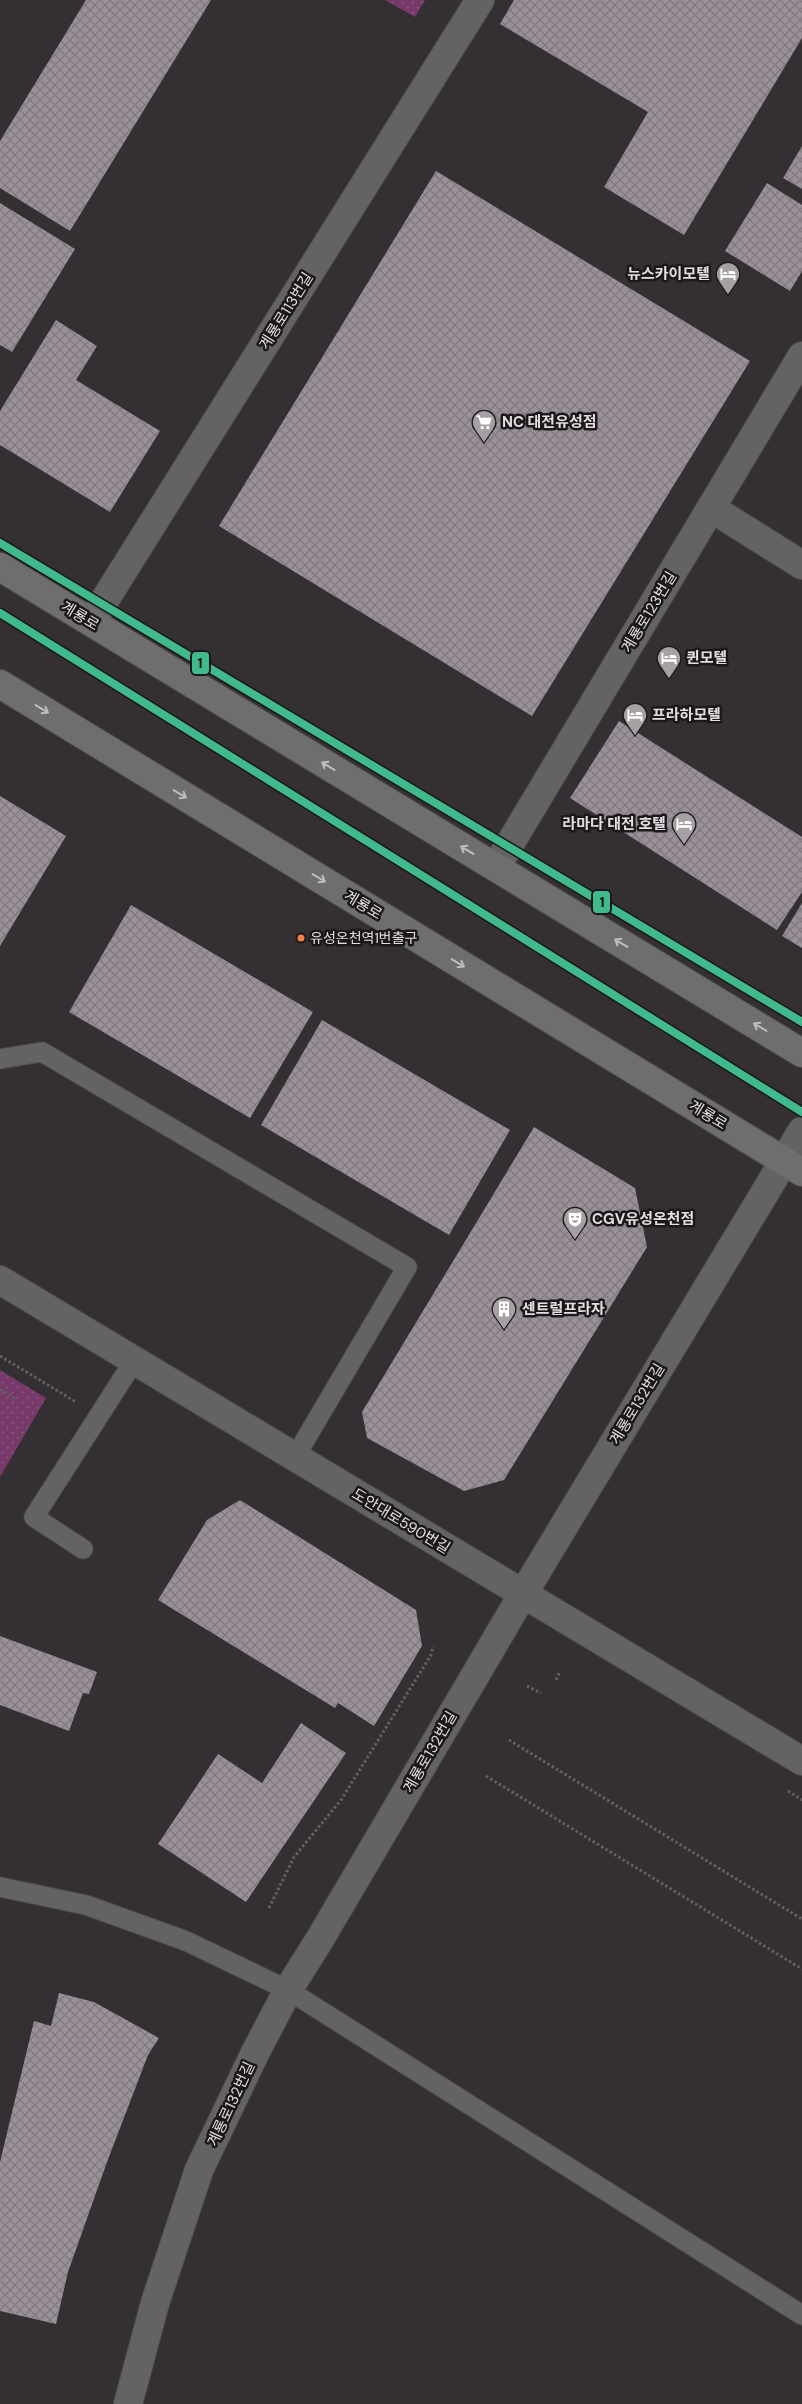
<svg xmlns="http://www.w3.org/2000/svg" width="802" height="2404" viewBox="0 0 802 2404" font-family="'DM Sans','Noto Sans KR',sans-serif">
	<style>
		.green { fill: url(#green-dots) }
		.building { fill: url(#building-cross-hatch) }
		.lines { fill: none; stroke-linecap: round; stroke-linejoin: round }
		.service-casing { stroke: #4f4c4e; stroke-width: 21 }
		.minor-casing { stroke: #4f4c4e; stroke-width: 30 }
		.primary-casing { stroke: #4f4c4e; stroke-width: 30 }
		.path { stroke: #626162; stroke-width: 3; stroke-dasharray: 2.5 2.5; stroke-linecap: butt }
		.service { stroke: #646363; stroke-width: 19 }
		.minor { stroke: #646363; stroke-width: 28 }
		.primary { stroke: #6e6e6d; stroke-width: 28 }
		.metro-1-casing { stroke: #1b171a; stroke-width: 11 }
		.metro-1 { stroke: #40ba8c; stroke-width: 8 }
		.oneway { stroke: #c0bcbe }
		.bus-dot { fill: #f78048; stroke: #1b171a; stroke-width: 2 }
		.labels { text-anchor: middle; dominant-baseline: central; stroke-width: 5; stroke-linejoin: round; paint-order: stroke }
		.bus-label { font-size: 14px; fill: #e3dde1; stroke: #1b171a; text-anchor: start }
		.poi-label { font-size: 15px; font-weight: bold; fill: #e3dde1; stroke: #1b171a; text-anchor: start }
		.street-label { font-size: 15px; fill: #e3dde1; stroke: #1b171a }
		.line-badge { stroke: #1b171a; stroke-width: 2 }
		.pale-badge-label { font-size: 14px; text-anchor: middle; font-weight: bold; fill: #111 }
	</style>
	<defs>
		<pattern id="green-dots" width="8" height="8" patternUnits="userSpaceOnUse" patternTransform="scale(1.25)"><rect width="8" height="8" fill="#763969"/><path d="M2 2h.1M6 6h.1" fill="none" stroke="#89557e" stroke-width="1.8" stroke-linecap="round"/></pattern>
		<pattern id="building-cross-hatch" width="8" height="8" patternUnits="userSpaceOnUse" patternTransform="scale(1.25)"><rect width="8" height="8" fill="#9a9097"/><path d="M0 0l8 8M0 8l8-8" fill="none" stroke="#80797e"/></pattern>
	</defs>
	<rect width="100%" height="100%" fill="#342f33"/>
	<g class="green">
		<path d="M385,0H425L415,17Z"/>
		<path d="M0,1370L46,1398L0,1477Z"/>
	</g>
	<g class="building">
		<path d="M86,0H211L70,231L0,188V141Z"/>
		<path d="M514,0H802V38L684,235L604,187L648,112L500,24Z"/>
		<path d="M802,146V189L783,178Z"/>
		<path d="M436,171L750,361L532,716L219,526Z"/>
		<path d="M767,183L802,205V271L790,291L725,251Z"/>
		<path d="M0,203L75,249L12,352L0,345Z"/>
		<path d="M56,320L97,346L76,380L160,431L110,512L0,445V411Z"/>
		<path d="M619,721L802,837V892L777,930L570,798Z"/>
		<path d="M0,796L66,836L0,946Z"/>
		<path d="M802,903V948L782,936Z"/>
		<path d="M131,905L313,1012L250,1118L69,1012Z"/>
		<path d="M322,1020L510,1130L449,1235L261,1125Z"/>
		<path d="M534,1127L635,1188L647,1247L504,1480L464,1491L367,1438L362,1412Z"/>
		<path d="M240,1500L416,1610L422,1646L374,1726L338,1703L335,1708L158,1600L207,1520Z"/>
		<path d="M0,1636L97,1672L89,1694L83,1693L69,1731L0,1705Z"/>
		<path d="M301,1723L346,1753L246,1902L158,1844L218,1754L262,1783Z"/>
		<path d="M59,1993L94,2002L159,2038L148,2055L107,2162L68,2272L56,2324L0,2311V2162L34,2021L51,2026Z"/>
	</g>
	<g class="lines">
		<g class="service-casing">
			<g id="service">
				<path d="M0,1059L42,1052L407,1267L295,1457"/>
				<path d="M83,1549L34,1517L134,1361"/>
				<path d="M0,1887L86,1905L186,1941L288,1990L802,2315"/>
			</g>
		</g>
		<g class="minor-casing">
			<g id="minor">
				<path d="M711,508L802,565"/>
				<path d="M91,622L480,0"/>
				<path d="M496,867L802,356"/>
				<path d="M0,1280L802,1761"/>
				<path d="M128,2404L155,2303L199,2170L255,2053L288,1990L320,1939L523,1594L802,1131"/>
			</g>
		</g>
		<g class="primary-casing">
			<g id="primary">
				<path d="M0,567L802,1053"/>
				<path d="M0,684L802,1172"/>
			</g>
		</g>
		<g class="path">
			<path d="M0,1356L76,1402"/>
			<path d="M0,1389L15,1399"/>
			<path d="M556,1680L560,1671"/>
			<path d="M527,1686L541,1693"/>
			<path d="M509,1740L802,1919"/>
			<path d="M486,1776L802,1969"/>
			<path d="M788,1791L802,1800"/>
			<path d="M269,1908L294,1857L341,1800L431,1655L433,1646"/>
		</g>
		<use href="#service" class="service"/>
		<use href="#minor" class="minor"/>
		<use href="#primary" class="primary"/>
		<g class="metro-1-casing">
			<g id="metro-1">
				<path d="M0,543L802,1022"/>
				<path d="M0,613L802,1112"/>
			</g>
		</g>
		<use href="#metro-1" class="metro-1"/>
	</g>
	<defs><path id="oneway-shaft" d="M-6 0H5M1.5-3L5.5 0L1.5 3" fill="none" stroke-width="1.6" stroke-linecap="round" stroke-linejoin="round" transform="scale(1.25)"/></defs>
	<g class="oneway">
		<use href="#oneway-shaft" transform="translate(42 709) rotate(31)"/>
		<use href="#oneway-shaft" transform="translate(328 766) rotate(-149)"/>
		<use href="#oneway-shaft" transform="translate(180 794) rotate(31)"/>
		<use href="#oneway-shaft" transform="translate(467 850) rotate(-149)"/>
		<use href="#oneway-shaft" transform="translate(319 878) rotate(31)"/>
		<use href="#oneway-shaft" transform="translate(621 943) rotate(-149)"/>
		<use href="#oneway-shaft" transform="translate(458 963) rotate(31)"/>
		<use href="#oneway-shaft" transform="translate(760 1027) rotate(-149)"/>
	</g>
	<defs>
		<g id="hotel-pin" transform="scale(1.25)"><path d="M0 17L-7.5 6A9.5 9.5 0 1 1 7.5 6Z" fill="#a6a0a4" stroke="#1b171a"/><path d="M-6-4.5h1.5V1H6V5H4.5V3h-9V5H-6ZM-4 0a1.8 1.8 0 1 1 3.6 0ZM.5 0V-2.5h3Q6-2.5 6 0Z" fill="#fff"/></g>
		<g id="supermarket-pin" transform="scale(1.25)"><path d="M0 17L-7.5 6A9.5 9.5 0 1 1 7.5 6Z" fill="#a6a0a4" stroke="#1b171a"/><path d="M-6-5.5h2.5l.6 2H6L4.5 2H-2.5L-4.4-4H-6ZM-1.5 3.2a1.3 1.3 0 1 0 .1 0ZM3 3.2a1.3 1.3 0 1 0 .1 0Z" fill="#fff"/></g>
		<g id="theatre-pin" transform="scale(1.25)"><path d="M0 17L-7.5 6A9.5 9.5 0 1 1 7.5 6Z" fill="#a6a0a4" stroke="#1b171a"/><path d="M-5-5.5Q0-4 5-5.5V0Q5 5 0 6Q-5 5-5 0ZM-3.3-2.5H-1v1.5H-3.3ZM1-2.5H3.3v1.5H1ZM-2.8 1Q0 5.5 2.8 1Z" fill="#fff"/></g>
		<g id="building-pin" transform="scale(1.25)"><path d="M0 17L-7.5 6A9.5 9.5 0 1 1 7.5 6Z" fill="#a6a0a4" stroke="#1b171a"/><path d="M-4-6H4V6H1V3H-1V6H-4ZM-2.5-4.3h1.7v1.8h-1.7ZM.8-4.3h1.7v1.8H.8ZM-2.5-1h1.7V.8h-1.7ZM.8-1h1.7V.8H.8Z" fill="#fff"/></g>
	</defs>
	<g fill-rule="evenodd">
		<use href="#hotel-pin" x="728" y="274"/>
		<use href="#supermarket-pin" x="484" y="422"/>
		<use href="#hotel-pin" x="669" y="658"/>
		<use href="#hotel-pin" x="635" y="715"/>
		<use href="#hotel-pin" x="684" y="824"/>
		<use href="#theatre-pin" x="575" y="1219"/>
		<use href="#building-pin" x="504" y="1309"/>
	</g>
	<circle class="bus-dot" cx="301" cy="938" r="4.5"/>
	<g class="labels">
		<g class="bus-label">
			<text x="310" y="938">유성온천역1번출구</text>
		</g>
		<g class="poi-label">
			<text x="710" y="274" text-anchor="end">뉴스카이모텔</text>
			<text x="502" y="422">NC 대전유성점</text>
			<text x="686" y="658">퀸모텔</text>
			<text x="652" y="715">프라하모텔</text>
			<text x="666" y="824" text-anchor="end">라마다 대전 호텔</text>
			<text x="592" y="1219">CGV유성온천점</text>
			<text x="522" y="1309">센트럴프라자</text>
		</g>
		<g class="street-label">
			<text transform="translate(286 311) rotate(-58)">계룡로113번길</text>
			<text transform="translate(649 612) rotate(-59)">계룡로123번길</text>
			<text transform="translate(80 616) rotate(31)">계룡로</text>
			<text transform="translate(363 905) rotate(31)">계룡로</text>
			<text transform="translate(708 1115) rotate(31)">계룡로</text>
			<text transform="translate(637 1404) rotate(-59)">계룡로132번길</text>
			<text transform="translate(401 1521) rotate(31)">도안대로590번길</text>
			<text transform="translate(430 1752) rotate(-60)">계룡로132번길</text>
			<text transform="translate(231 2104) rotate(-65)">계룡로132번길</text>
		</g>
	</g>
	<g class="line-badge">
		<rect x="191" y="651" width="19" height="24" rx="5" fill="#40ba8c"/>
		<rect x="592" y="890" width="19" height="24" rx="5" fill="#40ba8c"/>
	</g>
	<g class="pale-badge-label">
		<text x="200" y="668">1</text>
		<text x="602" y="907">1</text>
	</g>
</svg>
